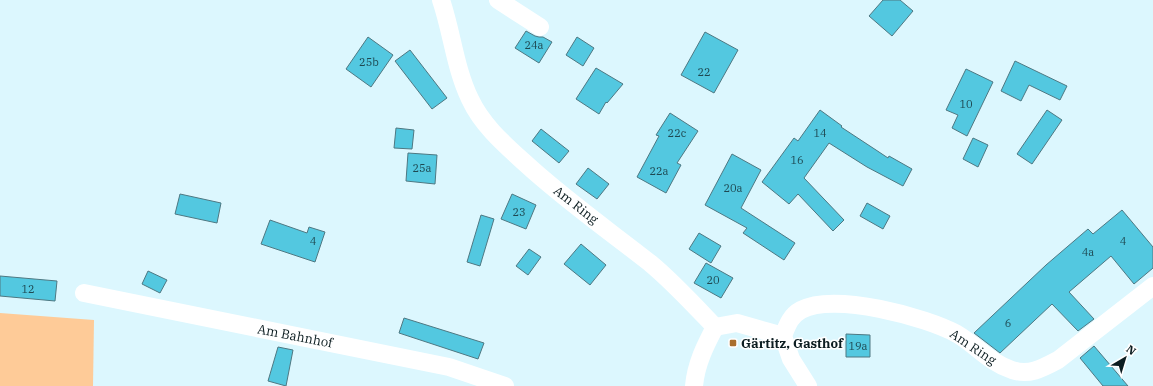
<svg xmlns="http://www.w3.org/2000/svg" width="1153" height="386" viewBox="0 0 1153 386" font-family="'IBM Plex Serif',serif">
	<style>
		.green { fill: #fecb98 }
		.building { fill: #53c8e0; stroke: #4e7882 }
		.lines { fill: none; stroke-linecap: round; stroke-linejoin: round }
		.minor { stroke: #fff; stroke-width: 18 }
		.poi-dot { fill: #a86f2e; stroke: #fff; stroke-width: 1.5 }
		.labels { text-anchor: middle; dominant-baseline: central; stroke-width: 3; stroke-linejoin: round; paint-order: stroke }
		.number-label { font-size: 11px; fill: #1e4851 }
		.street-label { font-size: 13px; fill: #0c1d21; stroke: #fff }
		.poi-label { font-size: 13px; font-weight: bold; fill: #0c1d21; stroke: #fff; text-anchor: start }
	</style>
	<rect width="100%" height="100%" fill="#dcf7fe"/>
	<path class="green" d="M0,313L94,320L93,386H0Z"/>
	<g class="building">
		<path d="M883,0H900L913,11L892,36L869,16Z"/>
		<path d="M526,31L535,36L539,37H543L552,42L539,63L515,48Z"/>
		<path d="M705,32L738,50L714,93L681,75Z"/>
		<path d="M368,37L393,55L371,87L346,69Z"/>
		<path d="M577,37L594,48L583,66L566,55Z"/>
		<path d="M410,50L447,98L432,109L395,61Z"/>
		<path d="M1015,61L1067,86L1060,100L1029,85L1021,101L1001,91Z"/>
		<path d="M596,68L623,84L607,103L606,102L599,114L576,99Z"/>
		<path d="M966,69L993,82L967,136L952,128L958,115L946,110Z"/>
		<path d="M820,110L842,126L841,127L876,150L888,158L889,156L912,169L903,186L867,167L829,143L804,178L844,220L833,231L798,194L789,204L762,182L794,138L798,141Z"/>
		<path d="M1047,110L1062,120L1032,164L1017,154Z"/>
		<path d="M670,113L698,131L677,163L681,165L666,193L637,177L659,136L656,135Z"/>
		<path d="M396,128L414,130L412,149L394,148Z"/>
		<path d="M541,129L569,151L559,163L532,141Z"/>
		<path d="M973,138L988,145L978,167L963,159Z"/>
		<path d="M408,153L437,155L435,184L406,181Z"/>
		<path d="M732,154L761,170L741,208L795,243L784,260L743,233L747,228L705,205Z"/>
		<path d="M588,168L609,184L597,199L576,184Z"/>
		<path d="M180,194L221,203L217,223L175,214Z"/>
		<path d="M512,194L536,205L526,229L501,219Z"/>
		<path d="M867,203L890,216L883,229L860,216Z"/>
		<path d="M1122,210L1153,247V268L1134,284L1111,256L1069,292L1094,319L1078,331L1052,304L1000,353L974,333L1046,265L1088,229L1093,234Z"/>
		<path d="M481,215L494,219L480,266L467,262Z"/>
		<path d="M270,220L307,233L309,227L325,232L315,262L261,244Z"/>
		<path d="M699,233L721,246L711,263L689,249Z"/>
		<path d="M581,244L606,265L590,285L564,264Z"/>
		<path d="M529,249L541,257L528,275L516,266Z"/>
		<path d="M706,263L733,278L721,298L694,283Z"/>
		<path d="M148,271L167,280L160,293L142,284Z"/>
		<path d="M0,276L57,281L55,301L0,296Z"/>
		<path d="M404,318L484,343L478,359L399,333Z"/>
		<path d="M846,334L870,335V357H846Z"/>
		<path d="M1094,346L1128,386H1103L1080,358Z"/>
		<path d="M278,347L293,350L286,386L268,381Z"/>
	</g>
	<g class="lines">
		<g class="minor">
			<path d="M441,0C452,32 455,68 470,99C482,125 504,144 525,163C564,199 608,230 650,263C673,282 694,305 715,327"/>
			<path d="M498,0L540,27"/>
			<path d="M84,293L449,367L505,386"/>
			<path d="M715,327L737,323L783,336"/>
			<path d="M694,386C696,364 705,346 715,327"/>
			<path d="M808,386L791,359L783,336C787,326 790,316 801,310C834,292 926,317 957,334C976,345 990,363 1012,370C1029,376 1043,368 1058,360L1153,286"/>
		</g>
	</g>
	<rect class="poi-dot" x="729" y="339" width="8" height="8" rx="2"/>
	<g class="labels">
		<g class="number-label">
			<text x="534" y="45">24a</text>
			<text x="369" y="62">25b</text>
			<text x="704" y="72">22</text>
			<text x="966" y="104">10</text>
			<text x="677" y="133">22c</text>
			<text x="820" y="133">14</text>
			<text x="797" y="160">16</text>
			<text x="422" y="168">25a</text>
			<text x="659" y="171">22a</text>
			<text x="733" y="188">20a</text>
			<text x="519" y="212">23</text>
			<text x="313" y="241">4</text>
			<text x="1123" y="241">4</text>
			<text x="1088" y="252">4a</text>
			<text x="713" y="280">20</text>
			<text x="28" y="289">12</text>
			<text x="1008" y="323">6</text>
			<text x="858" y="346">19a</text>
		</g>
		<g class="street-label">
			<text transform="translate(576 205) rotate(38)">Am Ring</text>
			<text transform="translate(295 336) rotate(11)">Am Bahnhof</text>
			<text transform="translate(973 347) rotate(34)">Am Ring</text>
		</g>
		<g class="poi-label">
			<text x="741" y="343">Gärtitz, Gasthof</text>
		</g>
	</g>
	<g transform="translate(1125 358) rotate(38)" stroke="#ffffff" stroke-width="3" paint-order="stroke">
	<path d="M0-3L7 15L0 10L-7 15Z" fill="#0c1d21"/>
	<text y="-6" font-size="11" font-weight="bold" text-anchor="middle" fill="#0c1d21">N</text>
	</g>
</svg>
